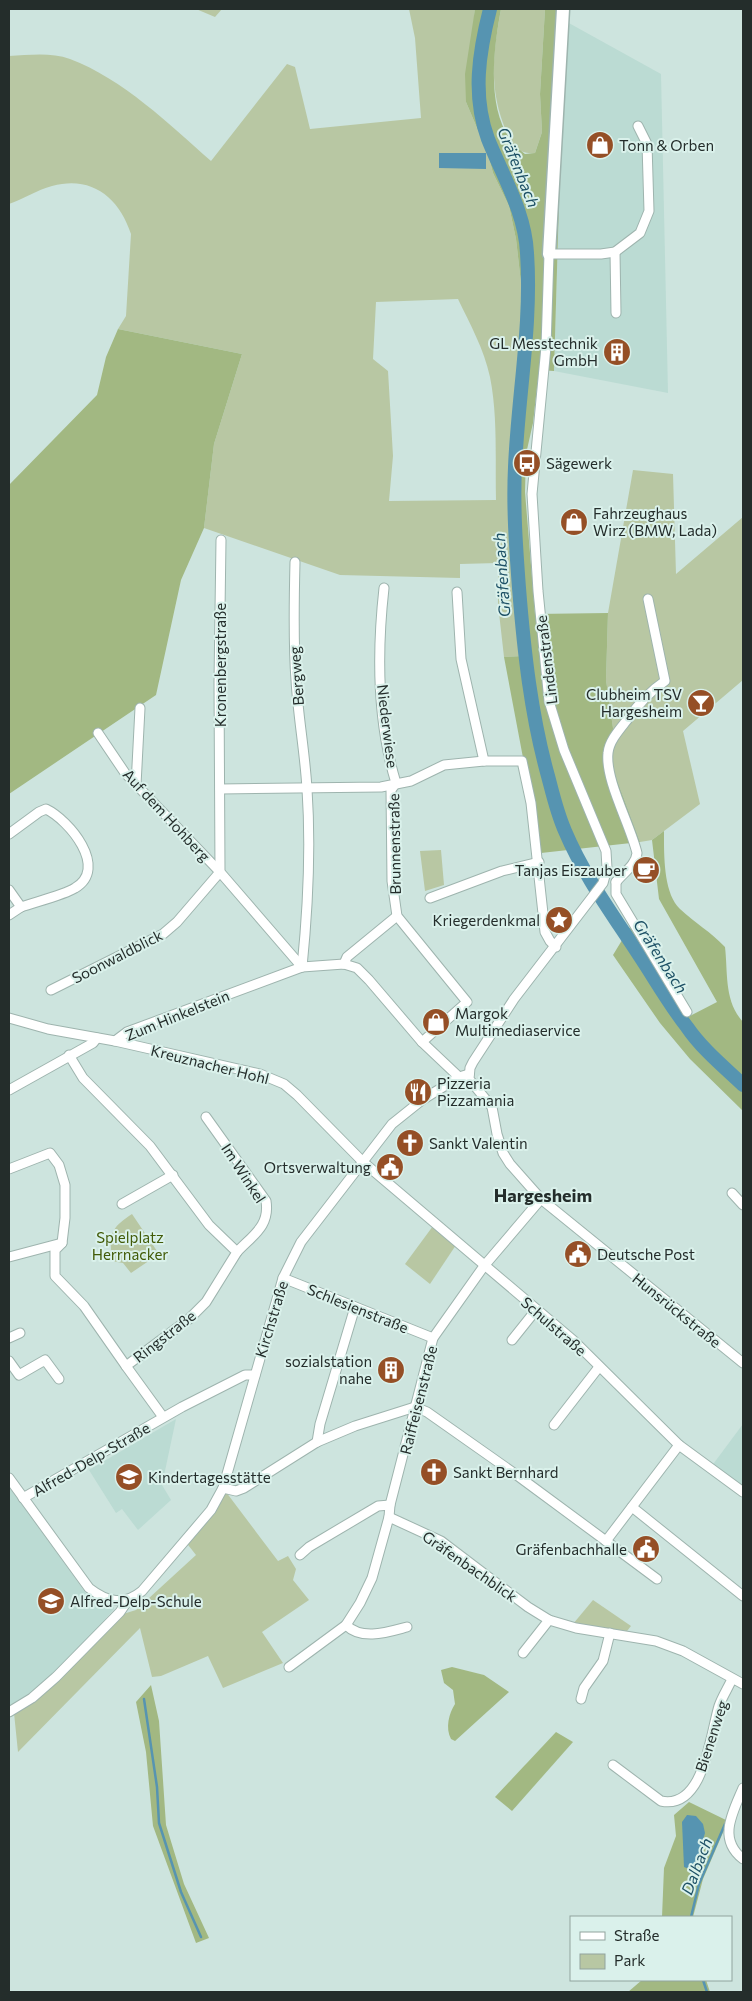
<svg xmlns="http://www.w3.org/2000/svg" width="752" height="2001" viewBox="0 0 752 2001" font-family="Commissioner,sans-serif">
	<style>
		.built { fill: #bbdbd3 }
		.green { fill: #b8c7a3; fill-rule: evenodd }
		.forest { fill: #a2b882 }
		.water { fill: #5694b1 }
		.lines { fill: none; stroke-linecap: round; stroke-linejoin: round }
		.stream { stroke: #5694b1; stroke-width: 2.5 }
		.river { stroke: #5694b1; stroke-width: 14 }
		.street-casing { stroke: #9eb4ae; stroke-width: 11 }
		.secondary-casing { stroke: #9eb4ae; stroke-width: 15 }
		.street { stroke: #fff; stroke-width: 9 }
		.secondary { stroke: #fff; stroke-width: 12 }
		.labels { text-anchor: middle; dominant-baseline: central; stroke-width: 4; stroke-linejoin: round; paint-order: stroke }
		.poi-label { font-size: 15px; fill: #242d2b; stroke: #daf1eb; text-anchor: start }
		.street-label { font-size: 15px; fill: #242d2b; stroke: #daf1eb }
		.park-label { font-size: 15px; fill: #425b08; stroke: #daf1eb }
		.water-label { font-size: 16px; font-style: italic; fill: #1d5065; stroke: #daf1eb }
		.quarter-label { font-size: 18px; font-weight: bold; fill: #242d2b; stroke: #daf1eb }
	</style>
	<rect width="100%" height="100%" fill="#cde4de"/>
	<g class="built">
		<path d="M567,22L661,74L668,393L554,371L560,169Z"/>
		<path d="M176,1419L162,1485L171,1500L138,1530L122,1509L116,1513L89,1470Z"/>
		<path d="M743,1424V1491L711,1467Z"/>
		<path d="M9,1487L90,1599L97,1603L114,1607V1609L53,1678L9,1710Z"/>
	</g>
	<g class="green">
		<path d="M196,9H222L215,17Z"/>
		<path d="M409,9H475L466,102L488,154L493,173L509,206L516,239L521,283L520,375L511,494L523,656L504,657L498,604V563L460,564V578L340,575L204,528L214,444L242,354L118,329L126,316L131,234C119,197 91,175 52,186C37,190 23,199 9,204V56C29,55 51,52 70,59C123,79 169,124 211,161L287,64L295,67L310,129L421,118L415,38ZM458,299C470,324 484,349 490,377C498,417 495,460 496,500L389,501L393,456L388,371L373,359L376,302Z"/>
		<path d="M501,9H545L540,94L542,132L535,153C519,155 513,146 507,133C488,90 493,53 501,9Z"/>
		<path d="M633,470L673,474L676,574L743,517V680L683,731L700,804L652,840L640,842L614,772L612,760L613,728L606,680L608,613Z"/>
		<path d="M441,850L444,885L425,891L420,851Z"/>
		<path d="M132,1214L159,1254L131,1273L123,1263L111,1261C111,1234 108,1230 132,1214Z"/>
		<path d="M433,1226L456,1245L430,1284L405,1264Z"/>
		<path d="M223,1488L278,1561L288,1556L296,1569L293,1580L309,1600L262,1632L283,1663L223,1688L208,1656L161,1676L152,1677L140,1628L18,1752L14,1713L123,1614L136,1610L196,1555L185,1541Z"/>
		<path d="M593,1600L631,1626L627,1631L573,1624Z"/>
	</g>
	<g class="forest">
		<path d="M475,9H501C493,52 483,125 525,154L535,153L542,132L540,94L545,9H568L560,169L554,371L539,370L533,423L526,454L525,492L535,614L608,613L606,680L613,728L612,760L614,772L640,842L541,853L504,657L523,656L511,494L520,375L521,283L516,239L509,206L493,173L488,154L466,102L465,74Z"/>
		<path d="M118,329L242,354L214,444L204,528L181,580L156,695L9,794V485L97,395L106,357Z"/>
		<path d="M664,831C664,853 663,893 680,909C695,923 711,932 725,947C728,973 724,1001 743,1022V1111L690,1059L660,1023L613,955L630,927L686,1018L717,1002L659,899L652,840Z"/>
		<path d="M452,1667L484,1675L509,1692L455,1741L451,1739C445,1728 449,1713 455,1704L453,1690L444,1683L441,1670Z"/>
		<path d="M151,1685L159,1721L166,1825L184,1884L209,1938L196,1943L153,1826L146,1752L136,1702Z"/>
		<path d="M556,1732L573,1742L512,1811L495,1797Z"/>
		<path d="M689,1802L728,1821L703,1879L693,1917H662L664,1868L676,1836L674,1815Z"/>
		<path d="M642,1980H706L710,1992H628Z"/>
	</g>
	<g class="water">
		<path d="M439,153H486V169L439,168Z"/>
		<path d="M687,1815L696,1816L703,1824L705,1833L694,1871L684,1867L682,1822Z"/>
	</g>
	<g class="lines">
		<g class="stream">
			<path d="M144,1699L157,1787L159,1823L181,1892L201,1937"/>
			<path d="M691,1917L699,1884L725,1824"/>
			<path d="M703,1980L707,1992"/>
		</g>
		<path class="river" d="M490,9C479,52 472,96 488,139C503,177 525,212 527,253C532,324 518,396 515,467C513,507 516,548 519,588C524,651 531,715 548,776C553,795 557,813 565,831C584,876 613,915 639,955C655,979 669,1004 687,1027C702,1049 724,1067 743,1085"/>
		<g class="street-casing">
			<g id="street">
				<path d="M638,126L647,144L649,211L640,233L615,252L601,254H549L546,347L532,494L538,591L549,701L564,750L606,851L607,868L603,883L514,999L473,1062L470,1068L469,1079L492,1107L497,1134L503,1153L510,1164L541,1199L743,1363"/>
				<path d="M615,252L616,313"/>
				<path d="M221,540L219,682L220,872L302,967"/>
				<path d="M295,562C294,602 293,641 296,680C298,716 305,753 307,789C311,848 308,908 302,967"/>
				<path d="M384,588C377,651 377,721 396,783"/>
				<path d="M457,592L461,659L484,761"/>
				<path d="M396,783L391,790L392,881L397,916L467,1002L422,1042"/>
				<path d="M136,785L140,708"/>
				<path d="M220,789L381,787L411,781L444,765L484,761H522L531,803L545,932L550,941L556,947"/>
				<path d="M9,834L39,812L46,809C69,820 109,868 75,888C64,895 35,902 21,907L9,890"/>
				<path d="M616,882C623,873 636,865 637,853C630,824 605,780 608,753C609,741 620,729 627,720C637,706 650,691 665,681L648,599"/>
				<path d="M616,882V894L687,1012"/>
				<path d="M430,898L502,871L539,862"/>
				<path d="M9,915L21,907"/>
				<path d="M344,964L347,957L397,916"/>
				<path d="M51,990L163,934L177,922L220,872L125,773L98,733"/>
				<path d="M9,1018L48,1029L115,1041L127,1032L302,967L344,964L357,968L369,980L422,1042L459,1077"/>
				<path d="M115,1041L260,1074L284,1084L297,1095L363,1162L574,1341L679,1445L743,1492"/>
				<path d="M69,1055L83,1078L150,1146L209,1225L237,1252L206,1302L189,1319L126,1366L163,1417"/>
				<path d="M9,1090L93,1043L97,1038"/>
				<path d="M206,1117L266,1201C270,1226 253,1235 237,1252"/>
				<path d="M9,1169L50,1153L59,1165L65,1185V1218L62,1243L55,1250V1276L84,1306L126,1366"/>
				<path d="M732,1193L743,1205"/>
				<path d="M122,1204L173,1175"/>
				<path d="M9,1257L62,1243"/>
				<path d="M283,1278L433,1338"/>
				<path d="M9,1338L20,1333"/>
				<path d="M512,1340L536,1310"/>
				<path d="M9,1361L19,1375L45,1360L59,1379"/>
				<path d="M554,1425L599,1367"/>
				<path d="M317,1442L320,1424L355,1307"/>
				<path d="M9,1478L89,1588C107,1602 124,1606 142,1591L211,1510L223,1488L283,1278L301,1242L392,1124L422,1100L459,1077L469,1074"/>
				<path d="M223,1488L236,1491L244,1488L317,1442L355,1426L415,1407L427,1412L518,1476L606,1541L679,1445"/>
				<path d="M23,1498L182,1407L245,1375H255"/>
				<path d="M632,1507L743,1596"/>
				<path d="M389,1517L441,1541L528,1607L549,1620L576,1628L656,1641L683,1651L743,1684"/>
				<path d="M606,1541L657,1579"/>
				<path d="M300,1555L309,1547L378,1506L390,1505"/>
				<path d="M346,1625C362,1641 388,1632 407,1627"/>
				<path d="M523,1653L549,1620"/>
				<path d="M289,1667L346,1625L360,1603L372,1578L389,1517L390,1505L433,1338L484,1266L541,1199"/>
				<path d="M581,1699L584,1688L603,1661L610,1633"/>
				<path d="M9,1712L32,1698L56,1677L120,1612L128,1600"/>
				<path d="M613,1765L661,1801C704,1810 710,1735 719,1706C722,1697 728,1688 732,1679"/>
				<path d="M743,1788C733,1812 717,1839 743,1859"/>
			</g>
		</g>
		<g class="secondary-casing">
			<path id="secondary" d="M549,254L563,9"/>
		</g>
		<use href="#street" class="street"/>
		<use href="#secondary" class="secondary"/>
	</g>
	<defs>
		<g id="shop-disc" transform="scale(1.4375)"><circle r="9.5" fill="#954f26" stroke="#daf1eb"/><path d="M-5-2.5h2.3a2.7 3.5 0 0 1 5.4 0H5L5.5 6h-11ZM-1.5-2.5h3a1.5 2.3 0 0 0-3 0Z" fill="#fff"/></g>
		<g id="building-disc" transform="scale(1.4375)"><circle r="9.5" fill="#954f26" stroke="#daf1eb"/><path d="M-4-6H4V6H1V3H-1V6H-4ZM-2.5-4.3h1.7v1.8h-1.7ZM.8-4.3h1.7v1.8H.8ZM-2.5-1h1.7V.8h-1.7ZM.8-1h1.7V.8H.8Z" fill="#fff"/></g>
		<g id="bus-disc" transform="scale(1.4375)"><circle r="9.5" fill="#954f26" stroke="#daf1eb"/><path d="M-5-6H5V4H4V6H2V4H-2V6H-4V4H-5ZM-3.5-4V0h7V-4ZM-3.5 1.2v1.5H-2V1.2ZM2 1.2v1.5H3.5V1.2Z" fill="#fff"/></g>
		<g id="bar-disc" transform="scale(1.4375)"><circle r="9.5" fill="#954f26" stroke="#daf1eb"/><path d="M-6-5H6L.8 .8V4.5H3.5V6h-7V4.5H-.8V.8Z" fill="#fff"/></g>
		<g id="cafe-disc" transform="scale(1.4375)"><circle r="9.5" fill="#954f26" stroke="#daf1eb"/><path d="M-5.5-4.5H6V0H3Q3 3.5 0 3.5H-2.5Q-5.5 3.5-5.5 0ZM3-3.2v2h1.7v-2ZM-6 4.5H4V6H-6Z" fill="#fff"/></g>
		<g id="sight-disc" transform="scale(1.4375)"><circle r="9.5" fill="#954f26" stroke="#daf1eb"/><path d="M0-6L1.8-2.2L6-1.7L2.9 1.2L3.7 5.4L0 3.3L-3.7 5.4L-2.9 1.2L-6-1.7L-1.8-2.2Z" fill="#fff"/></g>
		<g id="restaurant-disc" transform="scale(1.4375)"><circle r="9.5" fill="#954f26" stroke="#daf1eb"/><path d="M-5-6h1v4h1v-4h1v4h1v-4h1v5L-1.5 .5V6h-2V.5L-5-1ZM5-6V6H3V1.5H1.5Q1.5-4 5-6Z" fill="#fff"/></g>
		<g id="church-disc" transform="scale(1.4375)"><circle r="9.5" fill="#954f26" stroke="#daf1eb"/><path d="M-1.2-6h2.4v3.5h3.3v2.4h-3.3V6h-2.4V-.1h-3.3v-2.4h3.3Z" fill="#fff"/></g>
		<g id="civic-disc" transform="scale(1.4375)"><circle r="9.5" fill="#954f26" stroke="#daf1eb"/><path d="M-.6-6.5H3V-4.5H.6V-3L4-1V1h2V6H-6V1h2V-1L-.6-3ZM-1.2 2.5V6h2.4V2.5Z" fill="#fff"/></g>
		<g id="school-disc" transform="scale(1.4375)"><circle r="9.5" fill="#954f26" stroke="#daf1eb"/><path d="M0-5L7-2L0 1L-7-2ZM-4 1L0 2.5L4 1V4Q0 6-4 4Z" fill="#fff"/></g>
	</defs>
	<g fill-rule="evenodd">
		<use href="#shop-disc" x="600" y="145"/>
		<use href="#building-disc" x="617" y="352"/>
		<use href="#bus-disc" x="527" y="463"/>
		<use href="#shop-disc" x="574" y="522"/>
		<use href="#bar-disc" x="701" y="703"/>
		<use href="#cafe-disc" x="646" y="870"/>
		<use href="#sight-disc" x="559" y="920"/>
		<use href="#shop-disc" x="436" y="1022"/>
		<use href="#restaurant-disc" x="418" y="1092"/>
		<use href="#church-disc" x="410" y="1143"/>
		<use href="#civic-disc" x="390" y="1167"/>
		<use href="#civic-disc" x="578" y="1254"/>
		<use href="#building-disc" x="391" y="1370"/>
		<use href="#church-disc" x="434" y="1472"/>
		<use href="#school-disc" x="129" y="1477"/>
		<use href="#civic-disc" x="646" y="1549"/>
		<use href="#school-disc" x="51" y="1601"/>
	</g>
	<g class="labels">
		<g class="poi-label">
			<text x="619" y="145">Tonn &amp; Orben</text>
			<text x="598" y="343" text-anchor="end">GL Messtechnik<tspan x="598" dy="17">GmbH</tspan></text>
			<text x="546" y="463">Sägewerk</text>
			<text x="593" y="513">Fahrzeughaus<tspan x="593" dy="17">Wirz (BMW, Lada)</tspan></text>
			<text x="682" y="694" text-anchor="end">Clubheim TSV<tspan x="682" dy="17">Hargesheim</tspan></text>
			<text x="627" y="870" text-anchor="end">Tanjas Eiszauber</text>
			<text x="540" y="920" text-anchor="end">Kriegerdenkmal</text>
			<text x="455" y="1013">Margok<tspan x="455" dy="17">Multimediaservice</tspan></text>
			<text x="437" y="1083">Pizzeria<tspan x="437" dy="17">Pizzamania</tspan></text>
			<text x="429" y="1143">Sankt Valentin</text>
			<text x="371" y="1167" text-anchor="end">Ortsverwaltung</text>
			<text x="597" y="1254">Deutsche Post</text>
			<text x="372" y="1361" text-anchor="end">sozialstation<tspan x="372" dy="17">nahe</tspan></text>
			<text x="453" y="1472">Sankt Bernhard</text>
			<text x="148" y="1477">Kindertagesstätte</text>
			<text x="627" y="1549" text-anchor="end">Gräfenbachhalle</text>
			<text x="70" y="1601">Alfred-Delp-Schule</text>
		</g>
		<g class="street-label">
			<text transform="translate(546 660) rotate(-97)">Lindenstraße</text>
			<text transform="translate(220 665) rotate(-90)">Kronenbergstraße</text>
			<text transform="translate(296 676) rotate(-94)">Bergweg</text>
			<text transform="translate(388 726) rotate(83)">Niederwiese</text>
			<text transform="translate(167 815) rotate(47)">Auf dem Hohberg</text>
			<text transform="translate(394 844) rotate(-91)">Brunnenstraße</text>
			<text transform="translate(117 956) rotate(-27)">Soonwaldblick</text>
			<text transform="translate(177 1015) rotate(-22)">Zum Hinkelstein</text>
			<text transform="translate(210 1064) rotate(14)">Kreuznacher Hohl</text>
			<text transform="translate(244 1173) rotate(57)">Im Winkel</text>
			<text transform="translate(358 1308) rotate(22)">Schlesienstraße</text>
			<text transform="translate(677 1310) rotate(39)">Hunsrückstraße</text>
			<text transform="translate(271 1319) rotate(-73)">Kirchstraße</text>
			<text transform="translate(554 1326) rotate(41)">Schulstraße</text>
			<text transform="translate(164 1336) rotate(-38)">Ringstraße</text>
			<text transform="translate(418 1400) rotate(-76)">Raiffeisenstraße</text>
			<text transform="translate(91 1459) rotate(-30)">Alfred-Delp-Straße</text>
			<text transform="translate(470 1566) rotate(35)">Gräfenbachblick</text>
			<text transform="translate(711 1736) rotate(-72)">Bienenweg</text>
		</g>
		<g class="park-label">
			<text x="130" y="1237">Spielplatz<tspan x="130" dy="17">Herrnacker</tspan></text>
		</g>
		<g class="water-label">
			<text transform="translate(519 167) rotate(68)">Gräfenbach</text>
			<text transform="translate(501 575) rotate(-94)">Gräfenbach</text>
			<text transform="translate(661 956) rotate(57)">Gräfenbach</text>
			<text transform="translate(696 1866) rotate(-69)">Dalbach</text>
		</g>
		<g class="quarter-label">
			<text x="543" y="1195">Hargesheim</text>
		</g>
	</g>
	<rect width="752" height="2001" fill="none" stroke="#242d2b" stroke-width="20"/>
	<rect x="570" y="1916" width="162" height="65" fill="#daf1eb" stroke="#91a39e"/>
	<rect x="580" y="1932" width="25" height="8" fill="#ffffff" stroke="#91a39e"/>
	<text x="614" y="1941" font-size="15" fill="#242d2b">Straße</text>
	<rect x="580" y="1954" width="25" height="15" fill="#b8c7a3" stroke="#91a39e"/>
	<text x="614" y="1966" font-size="15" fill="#242d2b">Park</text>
</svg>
